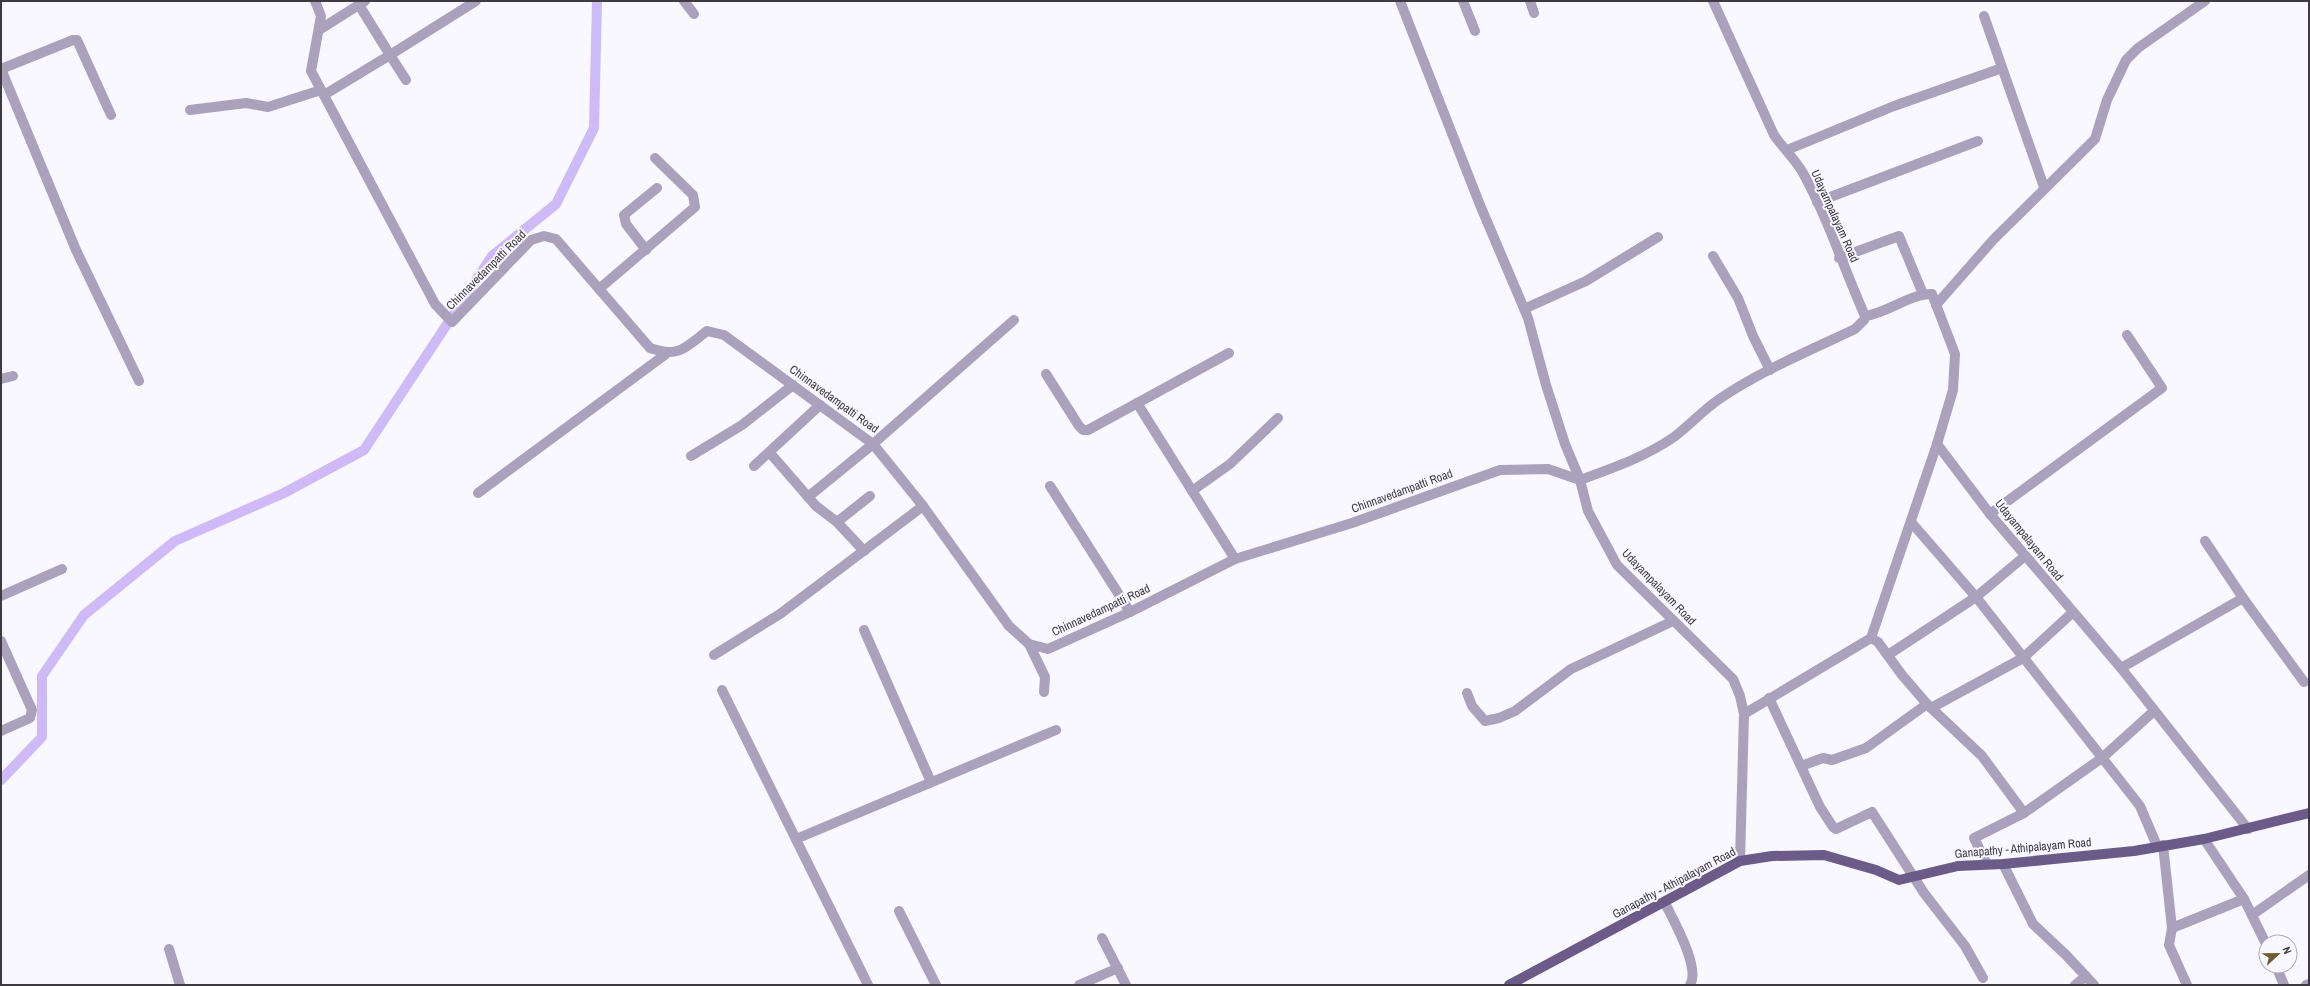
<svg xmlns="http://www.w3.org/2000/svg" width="2310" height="986" viewBox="0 0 2310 986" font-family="'Archivo Narrow',sans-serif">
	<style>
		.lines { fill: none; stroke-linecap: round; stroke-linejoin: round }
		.canal { stroke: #cdbaf6; stroke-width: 10 }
		.minor { stroke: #aaa2bc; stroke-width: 10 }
		.major { stroke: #6a5b88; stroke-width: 10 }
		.labels { text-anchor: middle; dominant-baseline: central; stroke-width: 4; stroke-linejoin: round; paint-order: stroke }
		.street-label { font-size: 12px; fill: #3d3b3f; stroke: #f9f7ff }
	</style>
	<rect width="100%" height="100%" fill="#f9f7ff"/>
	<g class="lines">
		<path class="canal" d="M1,780L42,737V676L84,615L175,541L284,493L364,450L492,256L556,204L594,128L597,1"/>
		<g class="minor">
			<path d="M315,1L321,16L311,71L435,304L452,322L531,240L544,236L556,239L650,348C679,358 685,348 707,331L724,335L873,444L923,506L1009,626L1029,644L1048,649L1130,612L1235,559L1352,523L1500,470L1548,469L1580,480"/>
			<path d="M684,1L694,14"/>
			<path d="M1400,1L1480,205L1528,318L1546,385L1565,444L1580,480"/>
			<path d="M1463,1L1475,31"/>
			<path d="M1530,1L1534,13"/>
			<path d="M1713,1L1774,135C1783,148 1795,159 1803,173C1828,218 1844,269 1865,316L1864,320L1855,329C1809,351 1760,371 1718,400C1702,411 1689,426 1674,437C1645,457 1613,468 1580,480L1588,511L1617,565L1733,679L1740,696L1744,714L1740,861"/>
			<path d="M1984,16L2044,187"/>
			<path d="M319,30L365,1"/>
			<path d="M1,69L76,250L139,381"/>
			<path d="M1,69L73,40H77L111,115"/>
			<path d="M406,80L390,55L476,1"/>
			<path d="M324,95L390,55L359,5"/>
			<path d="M190,110L246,103L268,107L321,90"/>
			<path d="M1787,150L1894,106L2002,68"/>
			<path d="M1817,202L1978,141"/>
			<path d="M646,250L626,224L624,215L657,188"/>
			<path d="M1713,256L1738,298L1753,336L1770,370"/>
			<path d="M1839,258L1899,236L1923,294"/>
			<path d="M599,289L695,207L693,195L655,158"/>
			<path d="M1936,305L1993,240L2095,139L2107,100L2126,60L2138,48L2205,1"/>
			<path d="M1524,309L1586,281L1658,237"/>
			<path d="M1865,316C1888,313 1909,294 1932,294L1955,354L1953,390L1937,444L1990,514L2121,668L2248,829"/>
			<path d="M1046,374L1079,426L1083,430H1088L1229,353"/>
			<path d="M1,379L13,376"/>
			<path d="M1137,403L1235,559"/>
			<path d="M770,453L816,506L837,522L864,551"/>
			<path d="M691,456L742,425L793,385"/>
			<path d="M754,466L820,405"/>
			<path d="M1050,486L1130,612"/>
			<path d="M1192,491L1230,464L1278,418"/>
			<path d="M478,493L666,354"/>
			<path d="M808,497L873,444L1014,320"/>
			<path d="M1990,514L2162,388L2127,335"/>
			<path d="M837,522L870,496"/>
			<path d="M1911,522L1976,597L2140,806L2157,846"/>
			<path d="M2205,541L2243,598"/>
			<path d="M1,596L62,569"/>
			<path d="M864,630L931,782"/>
			<path d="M1871,638L1878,642L1902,675L1927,704L1982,756L2024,813"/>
			<path d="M1,641L32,710L30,718L1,731"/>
			<path d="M1029,644L1045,677L1044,692"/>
			<path d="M714,655L780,614L923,506"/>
			<path d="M1888,655L1976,597L2025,556"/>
			<path d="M2121,668L2243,598L2304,682"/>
			<path d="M722,690L868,985"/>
			<path d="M1467,693L1472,706L1485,721L1499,718L1515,711L1571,669L1673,621"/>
			<path d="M1769,698L1820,807L1833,827L1836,829L1872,812L1924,893L1965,946L1983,978"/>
			<path d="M1931,708L2023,658L2072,613"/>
			<path d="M1744,714L1871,638L1937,444"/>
			<path d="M1801,766L1823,758L1832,760L1866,748L1927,704"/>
			<path d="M796,839L1056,730"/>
			<path d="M2204,839L2244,899"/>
			<path d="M2163,845L2172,928L2244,899L2266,944"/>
			<path d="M1987,864L1974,838L2024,813L2102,758L2154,711"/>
			<path d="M2003,864L2033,924L2066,955L2094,985"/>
			<path d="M1665,903C1673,920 1701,968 1690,985"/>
			<path d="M899,911L936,985"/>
			<path d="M2252,915L2309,875"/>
			<path d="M2172,928L2169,945L2187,985"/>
			<path d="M1102,938L1126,985"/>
			<path d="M169,949L180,985"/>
			<path d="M2276,966L2284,985"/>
			<path d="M1079,985L1118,968"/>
			<path d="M2075,985L2086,976"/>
			<path d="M2306,985L2309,984"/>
		</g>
		<path class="major" d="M1509,985L1740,861L1772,856L1824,855L1876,870L1899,880L1958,866L2003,864L2134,851L2204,839L2309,813"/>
	</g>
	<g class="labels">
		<g class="street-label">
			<text transform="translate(1835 216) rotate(66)">Udayampalayam Road</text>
			<text transform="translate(486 270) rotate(-45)">Chinnavedampatti Road</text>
			<text transform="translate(834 399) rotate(36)">Chinnavedampatti Road</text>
			<text transform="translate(1402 491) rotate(-20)">Chinnavedampatti Road</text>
			<text transform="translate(2029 540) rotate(51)">Udayampalayam Road</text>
			<text transform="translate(1659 587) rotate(46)">Udayampalayam Road</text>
			<text transform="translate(1101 610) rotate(-25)">Chinnavedampatti Road</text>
			<text transform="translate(2023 848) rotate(-5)">Ganapathy - Athipalayam Road</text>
			<text transform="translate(1674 883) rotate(-28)">Ganapathy - Athipalayam Road</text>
		</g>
	</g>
	<rect width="2310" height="986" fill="none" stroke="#3d3b3f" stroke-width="4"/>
	<g transform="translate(2278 954) rotate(68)"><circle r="19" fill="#f9f7ff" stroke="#aeacb2"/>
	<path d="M0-3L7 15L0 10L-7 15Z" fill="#715e2d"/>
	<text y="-6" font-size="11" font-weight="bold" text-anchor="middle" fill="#3d3b3f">N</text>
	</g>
</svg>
